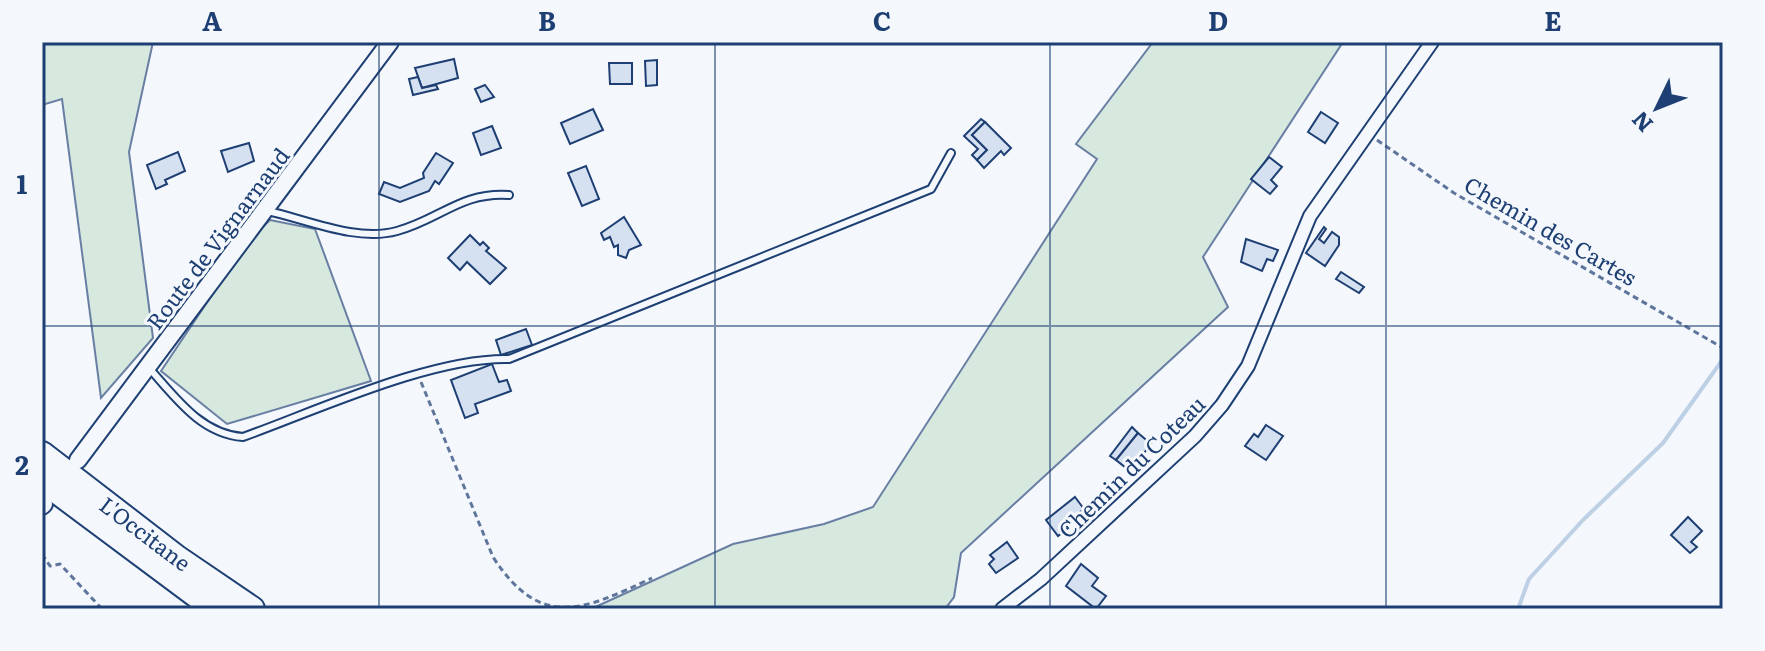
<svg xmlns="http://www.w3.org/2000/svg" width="1765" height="651" viewBox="0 0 1765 651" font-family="Literata,serif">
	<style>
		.green { fill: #d7e8df; stroke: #687fa3; stroke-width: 2 }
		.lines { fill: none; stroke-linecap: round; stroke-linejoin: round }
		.stream { stroke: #bed0e5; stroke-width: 4 }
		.building { fill: #d5e0f0; stroke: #1d3f73; stroke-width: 2 }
		.service-casing { stroke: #1d3f73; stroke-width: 10 }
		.minor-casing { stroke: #1d3f73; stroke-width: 16 }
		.tertiary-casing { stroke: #1d3f73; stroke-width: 20 }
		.motorway-casing { stroke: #1d3f73; stroke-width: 28 }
		.path { stroke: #5e769c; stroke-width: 3; stroke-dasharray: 6 4; stroke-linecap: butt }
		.service { stroke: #f4f7fb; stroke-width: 6 }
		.minor { stroke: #f4f7fb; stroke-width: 12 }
		.tertiary { stroke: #f4f7fb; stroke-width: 16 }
		.motorway { stroke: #f4f7fb; stroke-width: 24 }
		.grid { fill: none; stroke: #1d3f73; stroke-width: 2; stroke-opacity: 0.55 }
		.labels { text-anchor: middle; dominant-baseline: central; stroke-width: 6; stroke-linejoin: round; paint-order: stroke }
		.street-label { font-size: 22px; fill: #1d3f73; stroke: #f4f7fb }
		.neatline { fill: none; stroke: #1d3f73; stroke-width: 3 }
		.grid-label { font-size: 26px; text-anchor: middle; font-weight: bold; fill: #1d3f73 }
	</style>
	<rect width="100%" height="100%" fill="#f4f7fb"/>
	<g class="green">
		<path d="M42,42H153L129,152L153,338L101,398L62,99L42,105Z"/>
		<path d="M1153,42H1343L1203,257L1228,307L961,553L954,597L945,609H591L733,544L824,524L873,507L1097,159L1076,144Z"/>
		<path d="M270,220L315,229L371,381L227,424L161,371L249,240Z"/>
	</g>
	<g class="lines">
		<path class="stream" d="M1518,609L1529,579L1583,520L1663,443L1723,359"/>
	</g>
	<g class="building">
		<path d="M454,59L458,78L422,88L415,68Z"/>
		<path d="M657,60V85L646,86L645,61Z"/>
		<path d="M609,63H632V84H610Z"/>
		<path d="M418,77L422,88L436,85L438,89L413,95L409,79Z"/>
		<path d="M485,85L494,97L481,102L475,89Z"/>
		<path d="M593,109L603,130L570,144L561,123Z"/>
		<path d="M1321,112L1338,123L1325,143L1308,132Z"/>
		<path d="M981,119L985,122L972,135L987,150L977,160L972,155L978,149L964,136Z"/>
		<path d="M985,122L1011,148L1004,155L1001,151L984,168L977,160L987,150L972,135Z"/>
		<path d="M492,126L501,148L481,155L473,133Z"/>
		<path d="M249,143L254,161L228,172L221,151Z"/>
		<path d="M178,152L185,171L165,180L167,184L156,189L147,165Z"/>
		<path d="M436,153L453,163L439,184L435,181L429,191L400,202L379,194L384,182L400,188L424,178L423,173Z"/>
		<path d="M1269,157L1282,167L1271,180L1277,186L1270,194L1251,179Z"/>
		<path d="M586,166L599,199L582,206L568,173Z"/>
		<path d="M624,217L641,245L629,250L626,258L618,255V245L614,247L610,237L604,240L601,233Z"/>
		<path d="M1324,227L1326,229L1319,239L1324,243L1332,232L1339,237V245L1325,266L1306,253Z"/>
		<path d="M470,235L480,245L483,242L489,248L486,251L506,268L490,284L467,262L460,270L448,258Z"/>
		<path d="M1246,239L1278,250L1273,261L1267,259L1262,271L1241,262Z"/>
		<path d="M1341,272L1364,287L1359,293L1336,279Z"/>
		<path d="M526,329L532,345L501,355L496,340Z"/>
		<path d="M492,364L499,382L507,380L511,391L475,404L478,413L465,418L451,380Z"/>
		<path d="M1266,425L1283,436L1266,460L1245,446L1254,434L1258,437Z"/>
		<path d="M1132,427L1138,433L1116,460L1110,456Z"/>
		<path d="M1138,433L1151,444L1130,471L1116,460Z"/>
		<path d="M1075,497L1084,509L1065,524L1068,528L1058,536L1046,520Z"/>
		<path d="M1688,517L1702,531L1691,542L1697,547L1690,553L1671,535Z"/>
		<path d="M1007,542L1018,558L996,573L989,564L994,559L990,555Z"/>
		<path d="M1081,564L1098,578L1092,586L1106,596L1096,609L1066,586Z"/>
	</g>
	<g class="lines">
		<g class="service-casing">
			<g id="service">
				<path d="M268,211C308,220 357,242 397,231C441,219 460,192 509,195"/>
				<path d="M149,368C176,398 201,434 243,437C318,410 432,357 509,359L931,189L951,153"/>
			</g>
		</g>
		<g class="minor-casing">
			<path id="minor" d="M1002,609L1041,579L1195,436L1222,405L1248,366L1310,216L1432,42"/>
		</g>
		<g class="tertiary-casing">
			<g id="tertiary">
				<path d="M78,460L390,42"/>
				<path d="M42,506L44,504"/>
			</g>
		</g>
		<g class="motorway-casing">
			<g id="motorway">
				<path d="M42,454L177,558L252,609"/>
				<path d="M42,480L215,609"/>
			</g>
		</g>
		<g class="path">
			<path d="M1377,140L1454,193L1723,348"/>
			<path d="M421,382L493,557C541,631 584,610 652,578"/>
			<path d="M42,554L50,566L60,564L102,609"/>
		</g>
		<use href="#service" class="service"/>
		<use href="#minor" class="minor"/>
		<use href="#tertiary" class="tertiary"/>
		<use href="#motorway" class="motorway"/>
	</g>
	<path class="grid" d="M379,42V609M715,42V609M1050,42V609M1386,42V609M42,326H1723"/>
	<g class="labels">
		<g class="street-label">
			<text transform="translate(1551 230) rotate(30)">Chemin des Cartes</text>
			<text transform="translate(217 238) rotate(-53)">Route de Vignarnaud</text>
			<text transform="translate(1131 466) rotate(-44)">Chemin du Coteau</text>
			<text transform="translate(146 533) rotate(37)">L'Occitane</text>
		</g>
	</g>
	<rect width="1765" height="651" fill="none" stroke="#f4f7fb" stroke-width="88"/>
	<g transform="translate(1657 108) rotate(227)" stroke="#f4f7fb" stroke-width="6" paint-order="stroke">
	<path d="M0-6L14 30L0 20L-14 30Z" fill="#1d3f73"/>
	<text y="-12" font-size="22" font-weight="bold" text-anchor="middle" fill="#1d3f73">N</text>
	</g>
	<rect x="44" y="44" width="1677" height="563" class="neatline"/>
	<g class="grid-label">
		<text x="212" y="31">A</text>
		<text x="547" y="31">B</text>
		<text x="882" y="31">C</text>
		<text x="1218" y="31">D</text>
		<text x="1553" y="31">E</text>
		<text x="22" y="194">1</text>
		<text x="22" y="475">2</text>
	</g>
</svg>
